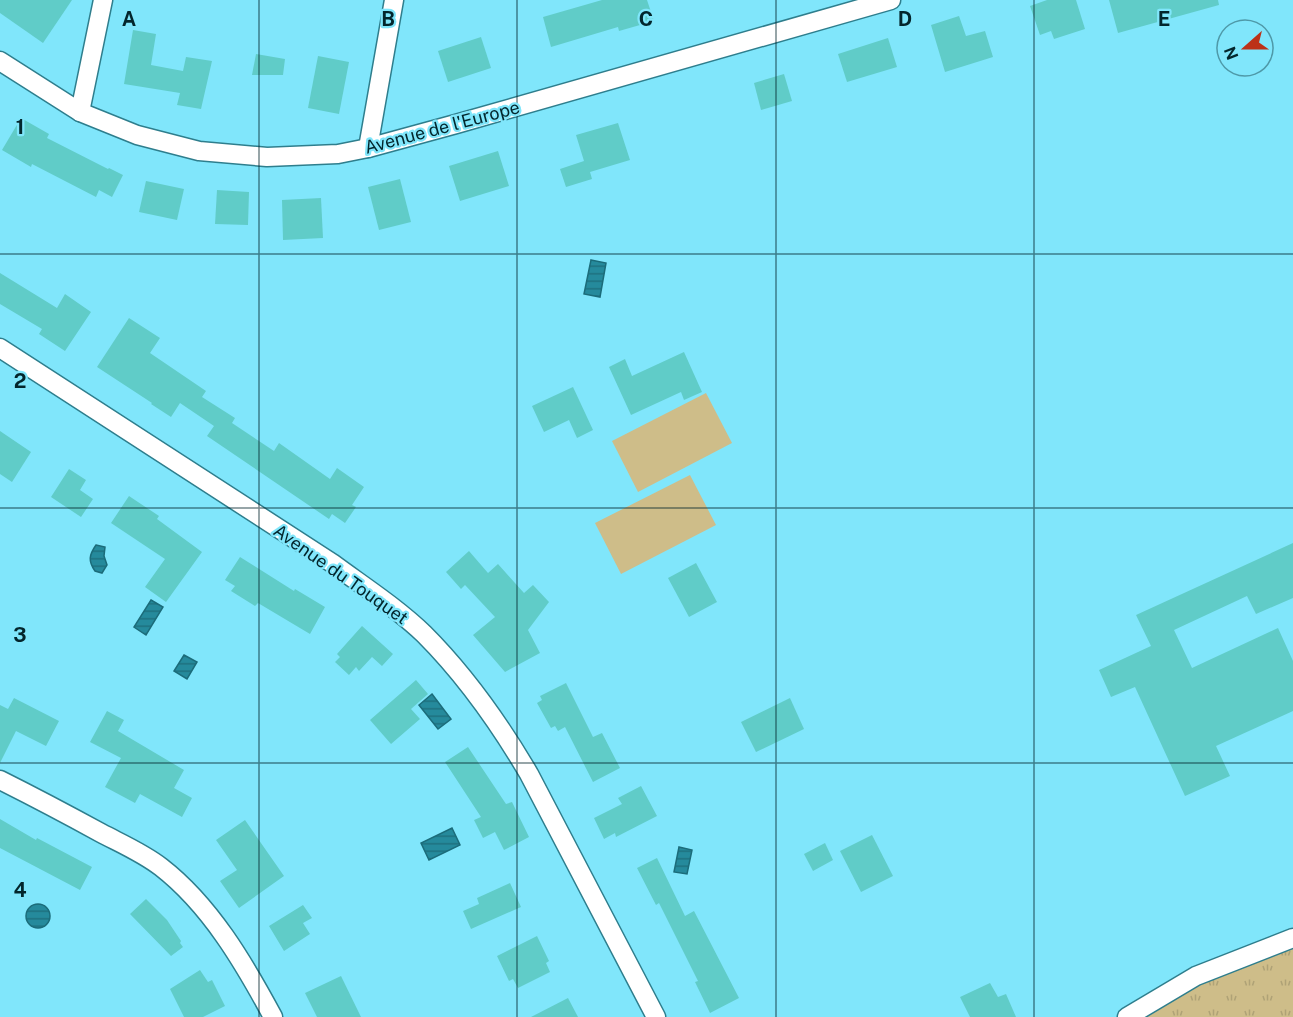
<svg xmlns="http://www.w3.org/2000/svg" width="1293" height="1017" viewBox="0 0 1293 1017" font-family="'Public Sans',sans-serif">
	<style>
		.grass { fill: url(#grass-tufts) }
		.garden { fill: #cebd89 }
		.water { fill: url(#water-rules); stroke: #1b6c7a; stroke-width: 1.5 }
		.building { fill: #60ccc8 }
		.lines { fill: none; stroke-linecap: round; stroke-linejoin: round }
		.minor-casing { stroke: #2e7e8d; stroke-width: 21 }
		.minor { stroke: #fff; stroke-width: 18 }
		.grid { fill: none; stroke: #03262c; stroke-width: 1.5; stroke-opacity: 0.55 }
		.labels { text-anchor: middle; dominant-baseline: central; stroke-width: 4.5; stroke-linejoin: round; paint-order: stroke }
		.street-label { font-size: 18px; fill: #03262c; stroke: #80e6fb }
		.grid-label { font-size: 20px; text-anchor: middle; font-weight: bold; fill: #03262c; stroke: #80e6fb; stroke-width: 4.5; stroke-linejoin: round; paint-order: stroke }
	</style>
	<defs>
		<pattern id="grass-tufts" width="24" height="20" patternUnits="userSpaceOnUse" patternTransform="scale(1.5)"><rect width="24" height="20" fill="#cebd89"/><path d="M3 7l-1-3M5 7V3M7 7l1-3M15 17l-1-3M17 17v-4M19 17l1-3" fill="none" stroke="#afa276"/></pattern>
		<pattern id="water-rules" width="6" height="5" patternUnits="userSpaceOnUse" patternTransform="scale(1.5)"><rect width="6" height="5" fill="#258a9c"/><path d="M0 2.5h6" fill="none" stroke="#1e717f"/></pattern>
	</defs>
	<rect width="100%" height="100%" fill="#80e6fb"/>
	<path class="grass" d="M1293,945V1017H1144L1209,978Z"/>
	<g class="garden">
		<path d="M706,393L732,443L638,492L612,441Z"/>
		<path d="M690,475L716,525L621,574L595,523Z"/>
	</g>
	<g class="water">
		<path d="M591,260L606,263L600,297L584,294Z"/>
		<path d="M96,545L105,547L104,556L107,565L102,573L95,571C88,561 89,555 96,545Z"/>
		<path d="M151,600L163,607L146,635L134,627Z"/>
		<path d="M184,655L197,662L187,679L174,671Z"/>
		<path d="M432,694L451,719L438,729L419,705Z"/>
		<path d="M452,828L460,845L429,860L421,843Z"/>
		<path d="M679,847L692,850L687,874L674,872Z"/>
		<circle cx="38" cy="916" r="12"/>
	</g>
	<g class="building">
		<path d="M0,0H72L43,43L0,13Z"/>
		<path d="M602,0H647L654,21L619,31L618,27L551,47L543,17Z"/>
		<path d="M1047,0H1076L1085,29L1054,39L1051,31L1040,35L1030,6Z"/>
		<path d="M1109,0H1218L1219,5L1118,33Z"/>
		<path d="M959,16L966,36L985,31L993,57L945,72L931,25Z"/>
		<path d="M133,30L156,34L151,65L183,71L186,57L212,61L201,109L177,105L180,93L124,84Z"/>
		<path d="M481,37L491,68L448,82L438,51Z"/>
		<path d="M888,38L897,67L847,82L838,54Z"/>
		<path d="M256,54L285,59L283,75H252Z"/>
		<path d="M318,56L349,62L339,114L308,108Z"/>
		<path d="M784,74L792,101L761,110L754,83Z"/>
		<path d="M21,118L49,134L47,138L108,169L109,168L123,175L112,197L99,190L96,197L32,164L31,167L2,150Z"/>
		<path d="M618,123L630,160L590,172L592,179L566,187L560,169L584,161L576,135Z"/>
		<path d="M498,151L509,186L460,201L449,166Z"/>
		<path d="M400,179L411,222L379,230L368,187Z"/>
		<path d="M146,181L184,189L177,220L139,212Z"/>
		<path d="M217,190L249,192L248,225L215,224Z"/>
		<path d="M321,198L323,238L283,240L282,200Z"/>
		<path d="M0,273L57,308L65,294L91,312L65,351L39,334L42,329L0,304Z"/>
		<path d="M129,318L160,338L150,353L206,391L202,397L235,418L232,423L274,451L279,443L330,479L337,468L364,487L352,505L356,507L345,523L332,514L329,519L207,436L214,426L180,403L171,417L151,404L152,403L97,367Z"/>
		<path d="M684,352L702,392L684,400L681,392L631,415L609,367L625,359L632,376Z"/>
		<path d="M573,387L593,430L577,438L569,420L544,432L532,406Z"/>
		<path d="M0,431L31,452L12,482L0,474Z"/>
		<path d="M69,469L86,480L80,490L93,499L81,517L51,497Z"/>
		<path d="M129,496L159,516L157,519L202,552L166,602L145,587L165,559L111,523Z"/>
		<path d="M1293,543V598L1256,614L1247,596L1174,630L1192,668L1278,628L1293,661V711L1216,746L1230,776L1185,796L1135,687L1111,697L1099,670L1151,646L1136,615Z"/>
		<path d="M469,551L488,573L498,564L524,593L533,585L549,602L528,630L540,653L505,672L473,635L495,617L465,585L461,589L446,572Z"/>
		<path d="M240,557L294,591L295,589L325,607L310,634L258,603L255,606L231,591L235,586L225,580Z"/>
		<path d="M696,563L717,602L689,617L668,578Z"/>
		<path d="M362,626L393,654L382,666L372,657L359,671L356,667L349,675L335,662L340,657L337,654Z"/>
		<path d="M416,680L428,694L411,709L420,719L391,744L370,720Z"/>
		<path d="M566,683L593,737L602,733L620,768L593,782L565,727L558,731L555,726L551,728L537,703L542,700L540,696Z"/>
		<path d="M14,698L59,721L46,746L16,731L0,763V705L8,709Z"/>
		<path d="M790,698L804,729L756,752L741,722Z"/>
		<path d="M107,711L124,720L118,731L184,770L174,788L192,798L182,817L140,794L135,803L105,787L121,758L90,742Z"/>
		<path d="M468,747L506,804L512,802L529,837L504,850L495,832L483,838L474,820L481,817L445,762Z"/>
		<path d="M641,786L657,816L616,837L615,833L604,839L594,818L622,804L618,798Z"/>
		<path d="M0,819L36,840L37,838L92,867L80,890L0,848Z"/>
		<path d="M245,820L284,876L239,908L220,881L237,870L216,840Z"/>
		<path d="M872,835L893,876L861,892L840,851Z"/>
		<path d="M825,843L833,860L813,871L804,854Z"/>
		<path d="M657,858L685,916L694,911L739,998L710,1013L695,982L698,981L659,903L656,905L637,868Z"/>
		<path d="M510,883L521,907L471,929L463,911L479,904L477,898Z"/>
		<path d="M146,899L167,920L181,941L180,943L183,947L171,956L130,914Z"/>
		<path d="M303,905L312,918L303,923L310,934L284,951L269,926Z"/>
		<path d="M537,936L549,961L546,963L550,972L518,988L513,979L509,981L497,956Z"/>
		<path d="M200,970L208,982L212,980L225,1006L203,1017H184L170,989Z"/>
		<path d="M341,976L361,1017H317L305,993Z"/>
		<path d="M990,983L998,997L1006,994L1016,1017H970L960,997Z"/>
		<path d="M568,998L578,1017H531Z"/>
	</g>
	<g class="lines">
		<g class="minor-casing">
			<g id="minor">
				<path d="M0,61L80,112L137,135L199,151L267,157L338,154L368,148L456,124L891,0"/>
				<path d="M80,112L103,0"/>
				<path d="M368,148L394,0"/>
				<path d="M0,348L332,563C363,586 396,607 424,634C466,676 499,723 529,774L656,1017"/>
				<path d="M0,780C34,797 68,815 101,833C122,844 143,853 161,867C210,905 244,963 273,1017"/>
				<path d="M1127,1017L1196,976L1293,938"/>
			</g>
		</g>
		<use href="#minor" class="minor"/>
	</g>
	<path class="grid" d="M259,0V1017M517,0V1017M776,0V1017M1034,0V1017M0,254H1293M0,508H1293M0,763H1293"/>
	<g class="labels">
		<g class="street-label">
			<text transform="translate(442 127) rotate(-15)">Avenue de l'Europe</text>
			<text transform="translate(341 574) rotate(35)">Avenue du Touquet</text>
		</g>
	</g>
	<g class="grid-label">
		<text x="129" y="26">A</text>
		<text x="388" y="26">B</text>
		<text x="646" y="26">C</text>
		<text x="905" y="26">D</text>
		<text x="1164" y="26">E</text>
		<text x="20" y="134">1</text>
		<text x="20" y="388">2</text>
		<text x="20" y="642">3</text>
		<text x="20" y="897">4</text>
	</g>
	<g transform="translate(1245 48) rotate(249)"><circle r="28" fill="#80e6fb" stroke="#4e99a8" stroke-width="1.5"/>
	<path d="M0-4.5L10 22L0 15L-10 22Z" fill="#bc3117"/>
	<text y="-9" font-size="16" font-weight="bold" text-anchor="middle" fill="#03262c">N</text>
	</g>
</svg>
